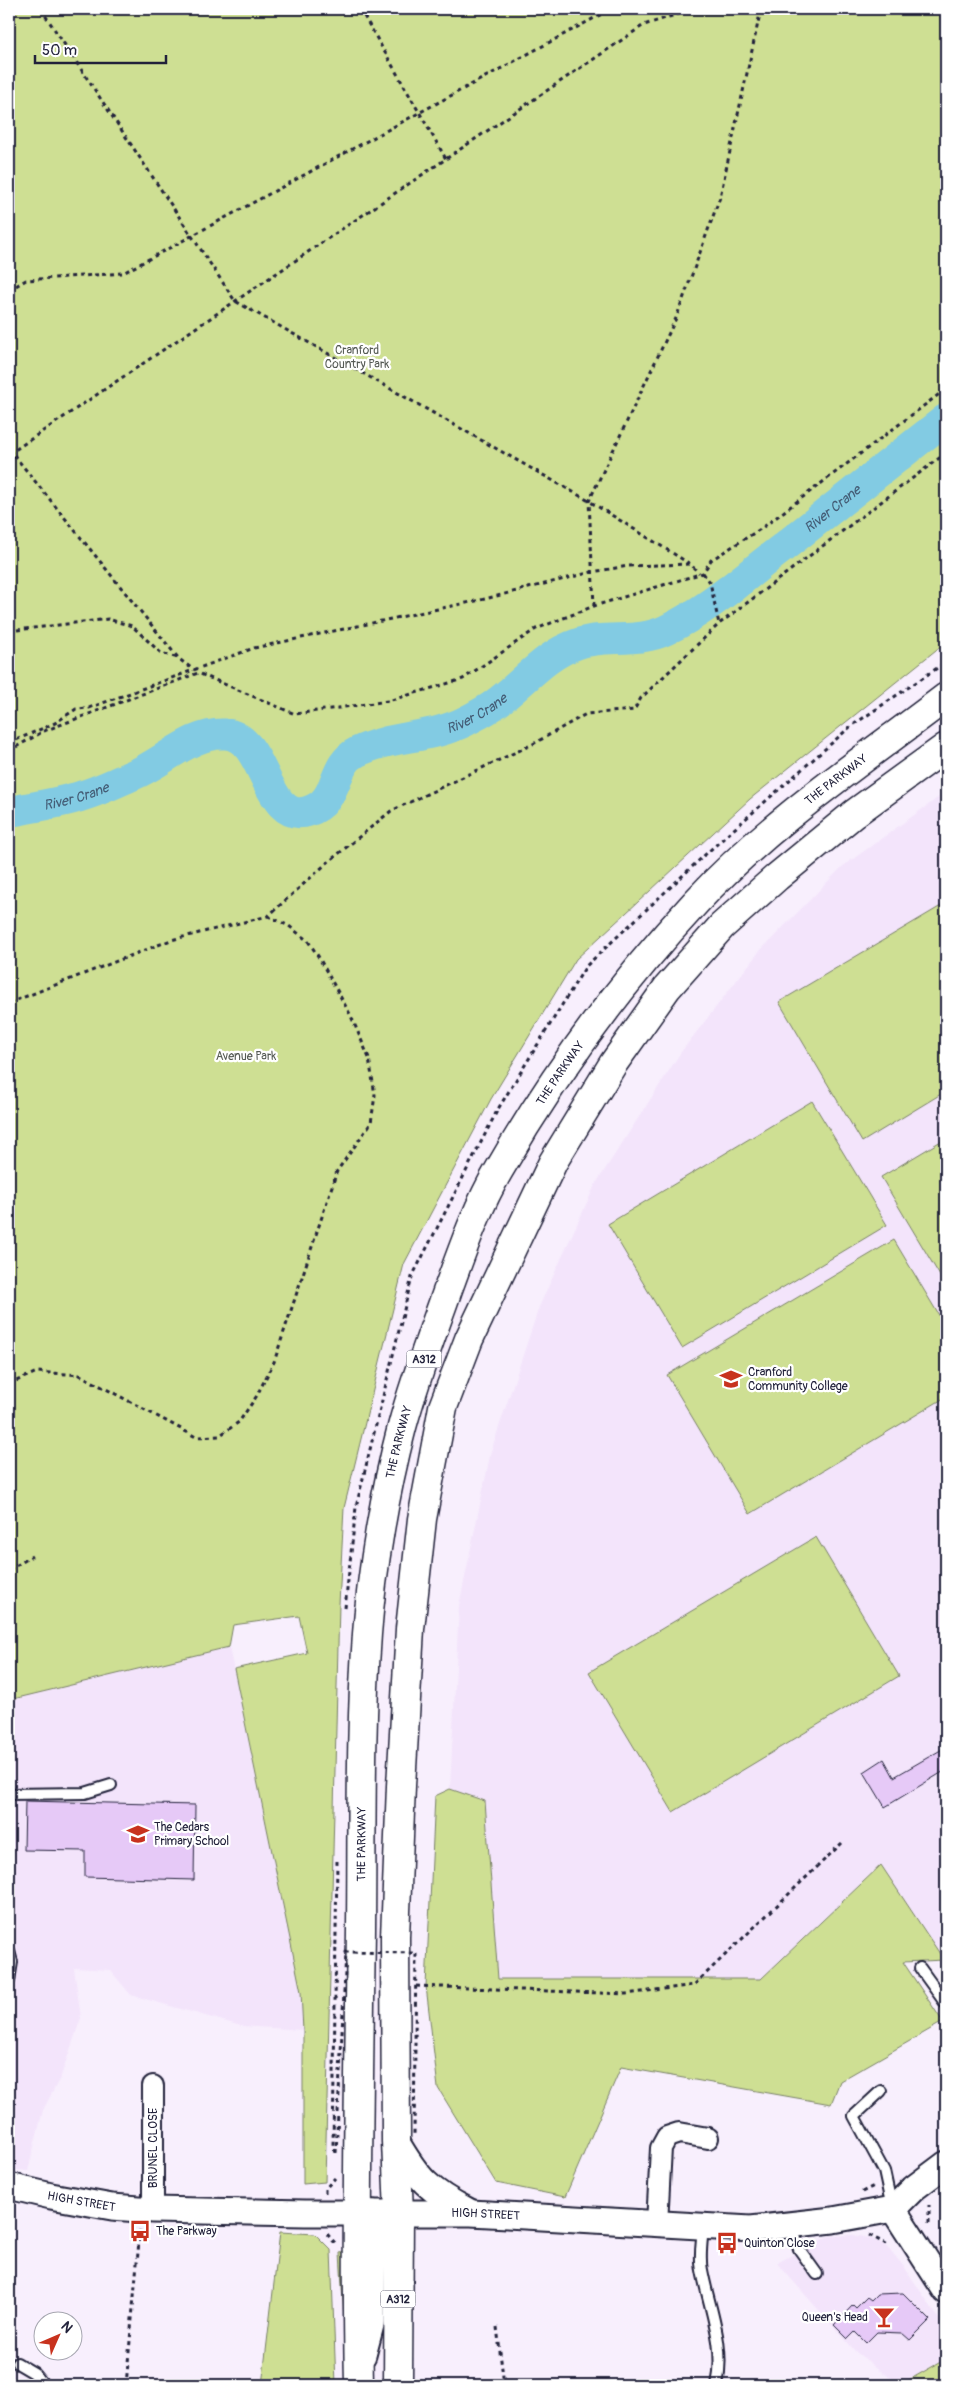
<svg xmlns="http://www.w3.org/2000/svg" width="955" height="2394" viewBox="0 0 955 2394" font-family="Pangolin,sans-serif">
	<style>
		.built { fill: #f3e4fb }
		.green { fill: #cedf93; stroke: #788067 }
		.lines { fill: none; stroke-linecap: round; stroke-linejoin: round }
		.river { stroke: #82cbe3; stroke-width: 31 }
		.building { fill: #e6c9f7; stroke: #22223b }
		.service-casing { stroke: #22223b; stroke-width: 14 }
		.minor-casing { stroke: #22223b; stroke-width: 24 }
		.tertiary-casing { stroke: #22223b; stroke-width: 29 }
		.trunk-casing { stroke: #22223b; stroke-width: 31 }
		.path { stroke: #22223b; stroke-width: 3; stroke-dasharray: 4 4; stroke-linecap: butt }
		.service { stroke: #fff; stroke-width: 10 }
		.minor { stroke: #fff; stroke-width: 20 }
		.tertiary { stroke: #fff; stroke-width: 25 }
		.trunk { stroke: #fff; stroke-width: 28 }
		.path-bridge { stroke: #22223b; stroke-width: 3; stroke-dasharray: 4 4; stroke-linecap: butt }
		.labels { text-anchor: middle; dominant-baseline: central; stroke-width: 4.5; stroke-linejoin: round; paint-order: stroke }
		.shield { fill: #fff; stroke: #646476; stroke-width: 1 }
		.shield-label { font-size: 11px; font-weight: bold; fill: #22223b }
		.park-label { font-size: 12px; fill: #565b55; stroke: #fff }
		.street-label { font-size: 12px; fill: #22223b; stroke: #fff }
		.poi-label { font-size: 12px; fill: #22223b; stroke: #fff; text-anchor: start }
		.water-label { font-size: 14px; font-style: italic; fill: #445d76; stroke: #fff }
	</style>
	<rect width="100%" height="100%" fill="#f8effd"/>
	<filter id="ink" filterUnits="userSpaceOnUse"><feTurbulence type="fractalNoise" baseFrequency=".02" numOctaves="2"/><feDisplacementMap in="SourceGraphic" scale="10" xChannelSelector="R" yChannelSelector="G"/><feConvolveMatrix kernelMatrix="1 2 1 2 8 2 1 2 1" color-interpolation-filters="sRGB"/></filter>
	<g filter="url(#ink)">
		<g class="built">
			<path d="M946,792V1958L944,1960L881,1865L761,1979H498L485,1801L450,1789L459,1606L491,1451L539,1307L595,1185L681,1052L758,953L842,867Z"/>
			<path d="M229,1647L301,1992L303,2030L241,2026L131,1995L110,1970L74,1968L81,2018L61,2076L43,2110L28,2171L9,2169V1700Z"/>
			<path d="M853,2235L870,2238L887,2246L905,2268L946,2329V2359L900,2385L857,2353L777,2263L829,2236Z"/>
		</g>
		<g class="green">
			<path d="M9,9H946V642L750,799L576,959L491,1099L404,1264L344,1508L339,1604L325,2182L303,2184V2030L301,1992L234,1669L307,1653L299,1616L233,1625L229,1647L9,1700Z"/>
			<path d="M946,903V1091L862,1142L779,1002Z"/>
			<path d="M812,1101L887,1225L682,1348L608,1224Z"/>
			<path d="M946,1138V1286L881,1177Z"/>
			<path d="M894,1240L946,1327V1397L750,1514L667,1375Z"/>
			<path d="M816,1537L899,1676L673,1812L589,1672Z"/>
			<path d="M450,1789L485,1801L498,1979H761L881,1865L944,1960L903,1962L943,2022L840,2081L831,2104L621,2067L565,2197L496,2183L438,2088L426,1986L435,1796Z"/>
			<path d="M280,2232L315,2234L331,2250L336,2385H262Z"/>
			<path d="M346,2252V2353L340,2253Z"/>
			<path d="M946,2359V2385H900Z"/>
		</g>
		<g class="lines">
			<path class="river" id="s1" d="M9,812C31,807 54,804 75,798C95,793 115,783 133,775C163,763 192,732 225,734C267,735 264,826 309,811C340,801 331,765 357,752C391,735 431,739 466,721C475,716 486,711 495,704C522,685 544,655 577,644C605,634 638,644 666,630C708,610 744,577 781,549C836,506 891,462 946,419"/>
		</g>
		<g class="building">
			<path d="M946,1747V1770L885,1807L864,1772L884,1759L894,1777Z"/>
			<path d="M25,1801L195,1805L194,1880L85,1877V1851L24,1850Z"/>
			<path d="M903,2293L930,2320L910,2340L902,2333L877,2332L866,2343L855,2332L848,2339L834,2325L853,2305L856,2308L867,2297L871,2300L877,2294Z"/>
		</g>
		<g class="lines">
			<g class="service-casing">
				<g id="service">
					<path d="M9,1794L85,1793L111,1785"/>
					<path d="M9,1951L12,1962L9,1981"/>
					<path d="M920,1968L946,2004"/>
					<path d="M881,2091L854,2116L884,2171L892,2208"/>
					<path d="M792,2226L799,2249L817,2274"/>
					<path d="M703,2227C702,2241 699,2257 702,2270C709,2308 726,2346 717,2385"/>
					<path d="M17,2363L34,2373L44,2385"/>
				</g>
			</g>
			<g class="minor-casing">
				<g id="minor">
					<path d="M153,2086V2210"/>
					<path d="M657,2224L661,2148L667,2137L679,2133L708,2138"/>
				</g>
			</g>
			<g class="tertiary-casing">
				<g id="tertiary">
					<path d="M396,2141C418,2179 429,2191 468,2211"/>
					<path id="s2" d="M9,2186L51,2196L112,2207L153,2210L305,2213H471L751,2229L833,2220L893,2209L914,2188L946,2164"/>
					<path d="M893,2209L946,2291"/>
					<path d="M363,2355L372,2321L373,2213"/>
				</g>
			</g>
			<g class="trunk-casing">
				<g id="trunk">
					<path id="s3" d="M359,2385C356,2233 359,2081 361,1929C362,1831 360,1732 367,1634C372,1568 385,1491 402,1427C414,1382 431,1337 447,1292C462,1251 477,1207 499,1170C554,1074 621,983 696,902C769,823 861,762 946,697"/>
					<path d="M398,2385L399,2213L396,2141L395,1937L401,1786L410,1629L422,1519L443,1407L469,1339L553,1162L613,1064L667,988L722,926L777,877L855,813L946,747"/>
				</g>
			</g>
			<g class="path">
				<path d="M41,9L235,301L589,501L690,564L699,573"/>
				<path d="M360,9L446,159"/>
				<path d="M9,290L26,280L123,273L611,9"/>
				<path d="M9,449L179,659L194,670"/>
				<path d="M9,454L644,25L694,9"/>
				<path d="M703,573L710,582L719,624"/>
				<path d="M594,606L589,501L677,316L720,197L761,9"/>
				<path d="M9,631L108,619L132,626L161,653L178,658"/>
				<path d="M9,743L55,723L76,709L89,708L254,648L485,599L592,572L628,566L689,564"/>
				<path d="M9,751L44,731L198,673L295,714L388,701L463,679L536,629L594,606L703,573L711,560L762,528L946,389"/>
				<path d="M9,1003L171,940L268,916L327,863L391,811L533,744L586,714L634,710L641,698L719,624L946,453"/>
				<path d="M9,1384L37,1372L80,1375L196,1437L219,1436L239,1422L256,1397L274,1362L337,1171L371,1123L375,1095L369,1058L351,1016L318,956L308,941L289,926L268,916"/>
				<path d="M9,1570L32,1556"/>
				<path d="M345,1608L356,1507L412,1277L498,1109L586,966L709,851L850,727L946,662"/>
				<path d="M416,1986L626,1994L694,1985L842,1843"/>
				<path d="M336,2152L333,2147L337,1861"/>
				<path d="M862,2192L874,2186"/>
				<path d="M325,2193V2189L335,2178"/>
				<path d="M929,2223V2205"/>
				<path d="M327,2234L336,2244"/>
				<path d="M869,2235L890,2246"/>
				<path d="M942,2311L946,2317"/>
				<path d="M497,2327L504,2385"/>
				<path d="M126,2385L140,2230"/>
			</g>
			<use href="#service" class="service"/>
			<use href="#minor" class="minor"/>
			<use href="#tertiary" class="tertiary"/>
			<use href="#trunk" class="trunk"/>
			<path class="path-bridge" d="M336,2153L346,1952L416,1953L414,2137"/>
		</g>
	</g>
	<defs>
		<g id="school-bare" transform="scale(1.725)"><path d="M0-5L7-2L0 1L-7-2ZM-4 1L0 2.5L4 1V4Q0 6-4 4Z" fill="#c8321e" stroke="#fff" stroke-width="2.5" paint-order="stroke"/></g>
		<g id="bus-bare" transform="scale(1.725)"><path d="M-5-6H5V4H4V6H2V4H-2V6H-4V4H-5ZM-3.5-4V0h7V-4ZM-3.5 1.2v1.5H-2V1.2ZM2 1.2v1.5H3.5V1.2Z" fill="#c8321e" stroke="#fff" stroke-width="2.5" paint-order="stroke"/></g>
		<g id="bar-bare" transform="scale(1.725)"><path d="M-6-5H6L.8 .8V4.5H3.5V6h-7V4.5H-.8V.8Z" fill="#c8321e" stroke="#fff" stroke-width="2.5" paint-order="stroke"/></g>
	</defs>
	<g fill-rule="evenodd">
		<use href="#school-bare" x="731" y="1379"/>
		<use href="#school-bare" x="138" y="1834"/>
		<use href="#bus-bare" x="140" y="2231"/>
		<use href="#bus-bare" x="727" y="2243"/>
		<use href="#bar-bare" x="884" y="2317"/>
	</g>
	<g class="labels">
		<g class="shield">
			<rect x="406.5" y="1350.5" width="35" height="17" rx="4"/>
			<rect x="380.5" y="2290.5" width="35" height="17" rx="4"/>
		</g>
		<g class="shield-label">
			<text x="424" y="1359">A312</text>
			<text x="398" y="2299">A312</text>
		</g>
		<g class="park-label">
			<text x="357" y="350">Cranford<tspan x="357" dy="14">Country Park</tspan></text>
			<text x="246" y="1056">Avenue Park</text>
		</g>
		<g class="street-label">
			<text stroke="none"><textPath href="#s3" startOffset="1756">THE PARKWAY</textPath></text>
			<text stroke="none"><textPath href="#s3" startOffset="1351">THE PARKWAY</textPath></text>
			<text stroke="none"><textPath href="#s3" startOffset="946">THE PARKWAY</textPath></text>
			<text stroke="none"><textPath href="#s3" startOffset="541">THE PARKWAY</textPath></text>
			<text transform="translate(153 2148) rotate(-90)">BRUNEL CLOSE</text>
			<text stroke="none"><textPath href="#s2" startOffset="74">HIGH STREET</textPath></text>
			<text stroke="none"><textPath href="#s2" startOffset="479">HIGH STREET</textPath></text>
		</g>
		<g class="poi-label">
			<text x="748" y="1372">Cranford<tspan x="748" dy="14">Community College</tspan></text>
			<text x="154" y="1827">The Cedars<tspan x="154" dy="14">Primary School</tspan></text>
			<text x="156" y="2231">The Parkway</text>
			<text x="744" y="2243">Quinton Close</text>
			<text x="868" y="2317" text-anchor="end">Queen's Head</text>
		</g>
		<g class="water-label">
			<text stroke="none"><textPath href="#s1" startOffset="981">River Crane</textPath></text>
			<text stroke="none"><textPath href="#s1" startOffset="561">River Crane</textPath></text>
			<text stroke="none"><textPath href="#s1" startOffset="69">River Crane</textPath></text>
		</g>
	</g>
	<rect width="955" height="2394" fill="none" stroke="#fff" stroke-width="30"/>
	<rect x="15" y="15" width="925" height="2364" fill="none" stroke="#22223b" stroke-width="2" filter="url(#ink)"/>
	<g transform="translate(58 2336) rotate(45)"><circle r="24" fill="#ffffff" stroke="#a7a7b1"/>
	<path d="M0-4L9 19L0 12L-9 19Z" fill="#c8321e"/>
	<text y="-8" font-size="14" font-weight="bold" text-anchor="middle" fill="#22223b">N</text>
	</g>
	<path d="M35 55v8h131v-8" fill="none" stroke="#22223b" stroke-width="2.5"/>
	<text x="42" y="55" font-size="15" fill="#22223b" stroke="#ffffff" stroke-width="4" paint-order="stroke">50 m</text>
</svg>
